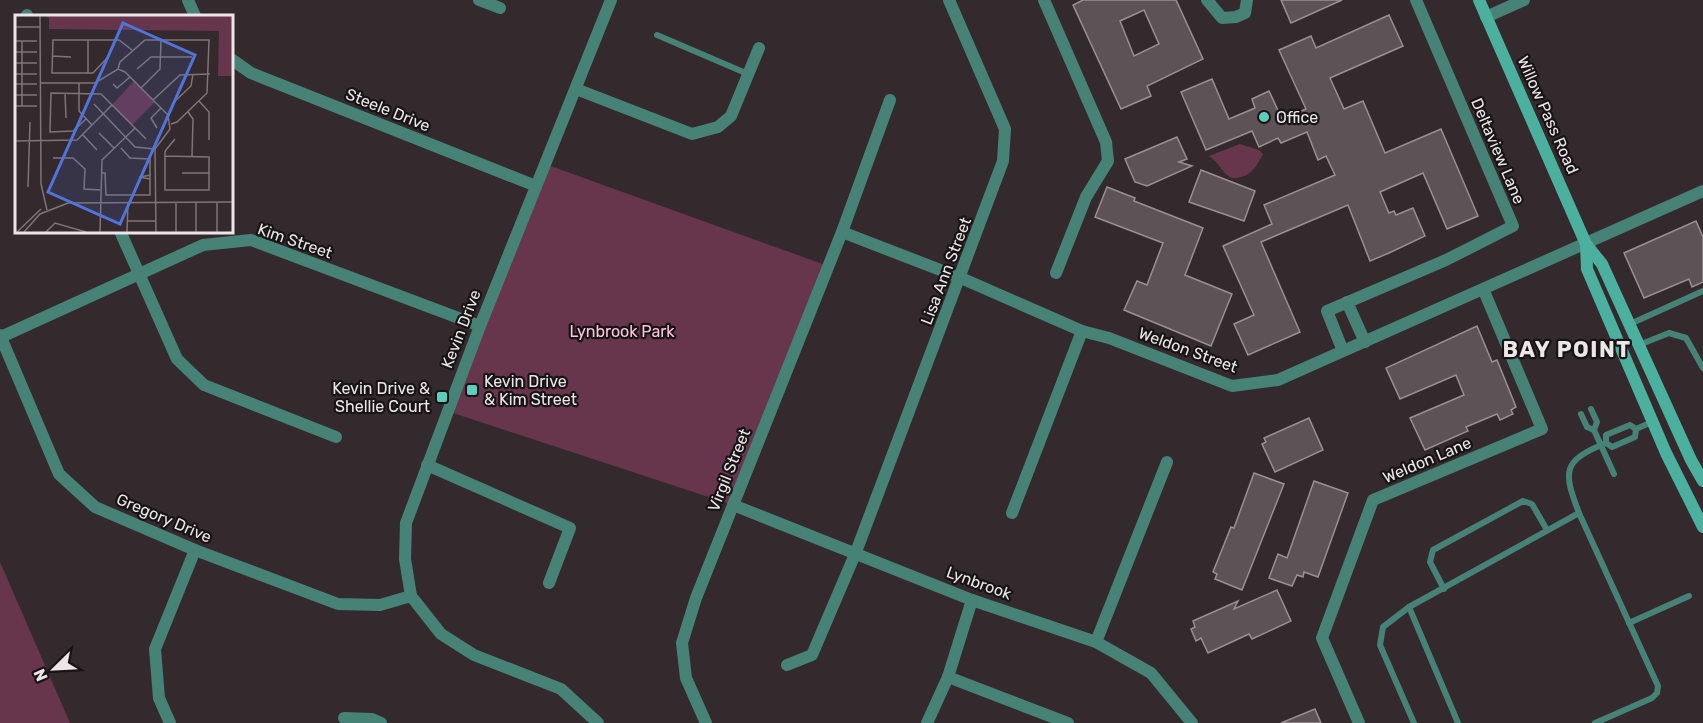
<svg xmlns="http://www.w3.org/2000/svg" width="1703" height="723" viewBox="0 0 1703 723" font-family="Rubik,sans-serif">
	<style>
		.green { fill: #67364c }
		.building { fill: #5d5256; stroke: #9b8f93; stroke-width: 1.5; fill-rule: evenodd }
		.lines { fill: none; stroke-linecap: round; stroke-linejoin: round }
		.lane { stroke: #468275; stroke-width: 6 }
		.street { stroke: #468275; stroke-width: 12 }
		.secondary { stroke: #4bb19e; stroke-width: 12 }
		.poi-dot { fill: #5dceb9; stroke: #181416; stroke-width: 2 }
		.labels { text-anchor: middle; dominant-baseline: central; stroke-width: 4.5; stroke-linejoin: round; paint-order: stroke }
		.street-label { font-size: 16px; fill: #ece6e8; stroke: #181416 }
		.poi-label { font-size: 16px; fill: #ece6e8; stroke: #181416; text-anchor: start }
		.park-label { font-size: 16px; fill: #fdc5dc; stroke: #181416 }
		.district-label { font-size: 22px; font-weight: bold; letter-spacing: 1.5px; fill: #ece6e8; stroke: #181416 }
		.inset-road { fill: none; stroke: #7e7578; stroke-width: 1.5 }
		.view { fill: #5174dc; fill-opacity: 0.15; stroke: #5174dc; stroke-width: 3 }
		.inset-edge { fill: none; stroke: #ece6e8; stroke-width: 3 }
	</style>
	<rect width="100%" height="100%" fill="#342a2e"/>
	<g class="green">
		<path d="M1240,144L1259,150L1263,154C1256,168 1249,179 1231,178C1221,172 1219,162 1209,156Z"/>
		<path d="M545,164L828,266L733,505L447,411Z"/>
		<path d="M0,562L70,723H0Z"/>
	</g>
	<g class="building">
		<path d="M1083,0H1176L1203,59L1147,86L1151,96L1121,109L1073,5ZM1144,10L1159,44L1134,56L1120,21Z"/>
		<path d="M1281,0H1342L1291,23Z"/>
		<path d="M1389,15L1403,46L1330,78L1344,109L1363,101L1385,153L1441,129L1478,216L1447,229L1423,173L1380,192L1389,213L1394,211L1396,215L1413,208L1425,236L1389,253L1370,261L1348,205L1261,242L1300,332L1248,355L1234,324L1254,315L1223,246L1272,224L1264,205L1335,175L1326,156L1318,160L1307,132L1281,143L1278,138L1259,147L1252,131L1206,150L1181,92L1212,79L1229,119L1255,108L1252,99L1269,91L1282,119L1306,109L1279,50L1311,36L1316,48Z"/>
		<path d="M1177,137L1187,159L1179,162L1192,166L1147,186L1135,182L1125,159Z"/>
		<path d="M1201,170L1255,191L1244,221L1189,202Z"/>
		<path d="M1107,187L1135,198L1134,201L1203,228L1185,275L1232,294L1211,346L1124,310L1137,281L1147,285L1163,243L1095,217Z"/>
		<path d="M1696,221L1703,237V282L1692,287L1689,279L1644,298L1624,253Z"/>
		<path d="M1477,326L1492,362L1497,360L1516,407L1511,410L1513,414L1500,420L1497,414L1466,427L1468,431L1425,450L1410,418L1464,395L1456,375L1400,399L1386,368Z"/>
		<path d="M1309,418L1323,450L1275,472L1262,444L1266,442L1264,438Z"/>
		<path d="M1254,473L1284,484L1242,590L1215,579L1217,574L1213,572L1231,527L1234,528Z"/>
		<path d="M1314,481L1348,493L1318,577L1304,572L1303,577L1297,575L1292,586L1269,578L1278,554L1287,558Z"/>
		<path d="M1277,590L1291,621L1252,639L1249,634L1208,653L1201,638L1196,641L1191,629L1195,627L1193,621L1238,601L1234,609Z"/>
		<path d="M1315,709L1321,723H1281Z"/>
	</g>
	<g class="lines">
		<g class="lane">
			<path d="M657,35L748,74"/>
			<path d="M1630,324L1703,291"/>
			<path d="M1639,345L1669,333L1686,338L1703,368"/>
			<path d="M1591,409L1597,422L1594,430L1614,474"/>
			<path d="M1581,414L1587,427L1594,430"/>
			<path d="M1606,443V435L1630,425L1636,429L1652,422"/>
			<path d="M1444,589L1430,562L1433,550L1523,501L1532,504L1547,530"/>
			<path d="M1409,607L1383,627L1380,645L1414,723"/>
			<path d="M1629,623L1689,596"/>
			<path d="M1458,723L1409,607L1579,513"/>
			<path d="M1595,723L1652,698L1657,693L1658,686L1579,513C1563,471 1562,461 1606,443L1612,447L1635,437L1636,429"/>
		</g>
		<g class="street">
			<path d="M188,0L195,16"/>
			<path d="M479,0L500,8"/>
			<path d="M1044,0L1106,142L1108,161L1086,197L1056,273"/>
			<path d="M1207,0L1222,18L1236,17L1245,13L1247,0"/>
			<path d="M27,15V16"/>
			<path d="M1486,17L1524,0"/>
			<path d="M231,59L251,73L536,186"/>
			<path d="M576,89L692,134L718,127L731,116L759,48"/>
			<path d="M120,231L177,359L204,385L336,437"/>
			<path d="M842,232L961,278L1082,331L1109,338L1232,386L1278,380L1703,191"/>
			<path d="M1347,302L1365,342"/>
			<path d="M0,335L59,474L95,507L195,550L338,604L380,605L411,596"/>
			<path d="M1,337L203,245L251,240L480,326"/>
			<path d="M1343,351L1327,311L1446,260L1513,226L1416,0"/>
			<path d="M427,465L570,528L549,583"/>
			<path d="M733,505L972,600L1096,642L1151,673L1192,723"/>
			<path d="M1012,513L1082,331"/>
			<path d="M1096,642L1167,462"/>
			<path d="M787,665L812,655L856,552L1003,161L1005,129L949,0"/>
			<path d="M948,677L1068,723"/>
			<path d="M344,718L372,719L381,723"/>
			<path d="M170,723L159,698L155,649L195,550"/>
			<path d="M598,723L561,689L474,655L441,634L411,596L405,559L406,523L480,326L611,0"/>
			<path d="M706,723L686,678L682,643L696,598L842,232L890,100"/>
			<path d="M927,723L948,677L972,600"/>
			<path d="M1359,723L1322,638L1373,500L1542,429L1484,291"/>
		</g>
		<g class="secondary">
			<path d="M1479,0L1586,244L1602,264L1691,460L1703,481"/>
			<path d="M1586,244L1587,269L1666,453L1703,527"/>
		</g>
	</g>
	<g class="poi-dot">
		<circle cx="1264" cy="117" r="6"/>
		<rect x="466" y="384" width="12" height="12" rx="3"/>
		<rect x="436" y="391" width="12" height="12" rx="3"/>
	</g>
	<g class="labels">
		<g class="street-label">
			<text transform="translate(388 110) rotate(22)">Steele Drive</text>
			<text transform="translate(1548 115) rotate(66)">Willow Pass Road</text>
			<text transform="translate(1498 151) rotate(67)">Deltaview Lane</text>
			<text transform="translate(295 241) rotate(19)">Kim Street</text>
			<text transform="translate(946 271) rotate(-69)">Lisa Ann Street</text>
			<text transform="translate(461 329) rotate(-69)">Kevin Drive</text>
			<text transform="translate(1188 350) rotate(20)">Weldon Street</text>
			<text transform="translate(1427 460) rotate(-23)">Weldon Lane</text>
			<text transform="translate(729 470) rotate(-68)">Virgil Street</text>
			<text transform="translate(164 518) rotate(23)">Gregory Drive</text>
			<text transform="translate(979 583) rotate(20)">Lynbrook</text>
		</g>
		<g class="poi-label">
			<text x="1276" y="117">Office</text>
			<text x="484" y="381">Kevin Drive<tspan x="484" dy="18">&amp; Kim Street</tspan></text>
			<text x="430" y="388" text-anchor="end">Kevin Drive &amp;<tspan x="430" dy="18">Shellie Court</tspan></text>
		</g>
		<g class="park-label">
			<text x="622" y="331">Lynbrook Park</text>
		</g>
		<g class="district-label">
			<text x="1567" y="349">BAY POINT</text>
		</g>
	</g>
	<g transform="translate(15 15)">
		<rect width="218" height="218" fill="#342a2e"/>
		<path d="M27,0H217V61H203L204,16L34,14V3ZM119,66L140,87L117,110L97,90Z" fill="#67364c"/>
		<path class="inset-road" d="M25,0L26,169L32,195M0,12H25M73,25V58M0,26H22M0,37H22M37,41L56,42M93,42L78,58H37L38,25H104L117,35M0,48H22M103,54L105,47L130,25H194L192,78L162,107L156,109M122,54L136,42H177M0,59H22M26,68H80L103,54L110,57L153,100L155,114L140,134L141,217M64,68V96L77,110M0,69H22M98,69L102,73L115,62M126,73L145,54L146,25M50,78L51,103M0,80H22M138,85L165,60L195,59M184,86L194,97V125M79,89L120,132L140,134M157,89L176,71L178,59M0,91H22M7,91V26M173,97L178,104L177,141M71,104L58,116L35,117L36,78L86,79L131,124M142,113L136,103L146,93M84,118L99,133M68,120L82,135M0,126L62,125L97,90M150,141L194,142V175H150V137L151,135L160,124M38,143H58L70,154L69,174L85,175M86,158H90L91,180H135V144L115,143L106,133M167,158H194M135,164L124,162L136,160M13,172L15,107M202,187V217M161,188V217M112,206H141M2,217L26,194M9,217L25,199L53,188L218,187M31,217L40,208L71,217M85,217L87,145L120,113M112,217L113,188M181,217V188"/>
		<path class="view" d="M108,8L180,40L105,209L33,177Z"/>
		<rect width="218" height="218" class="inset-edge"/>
	</g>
	<g transform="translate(54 669) rotate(246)" stroke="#181416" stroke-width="4.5" paint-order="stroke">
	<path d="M0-4.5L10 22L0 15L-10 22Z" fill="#ece6e8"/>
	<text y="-9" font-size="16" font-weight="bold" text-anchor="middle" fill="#ece6e8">N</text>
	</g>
</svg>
